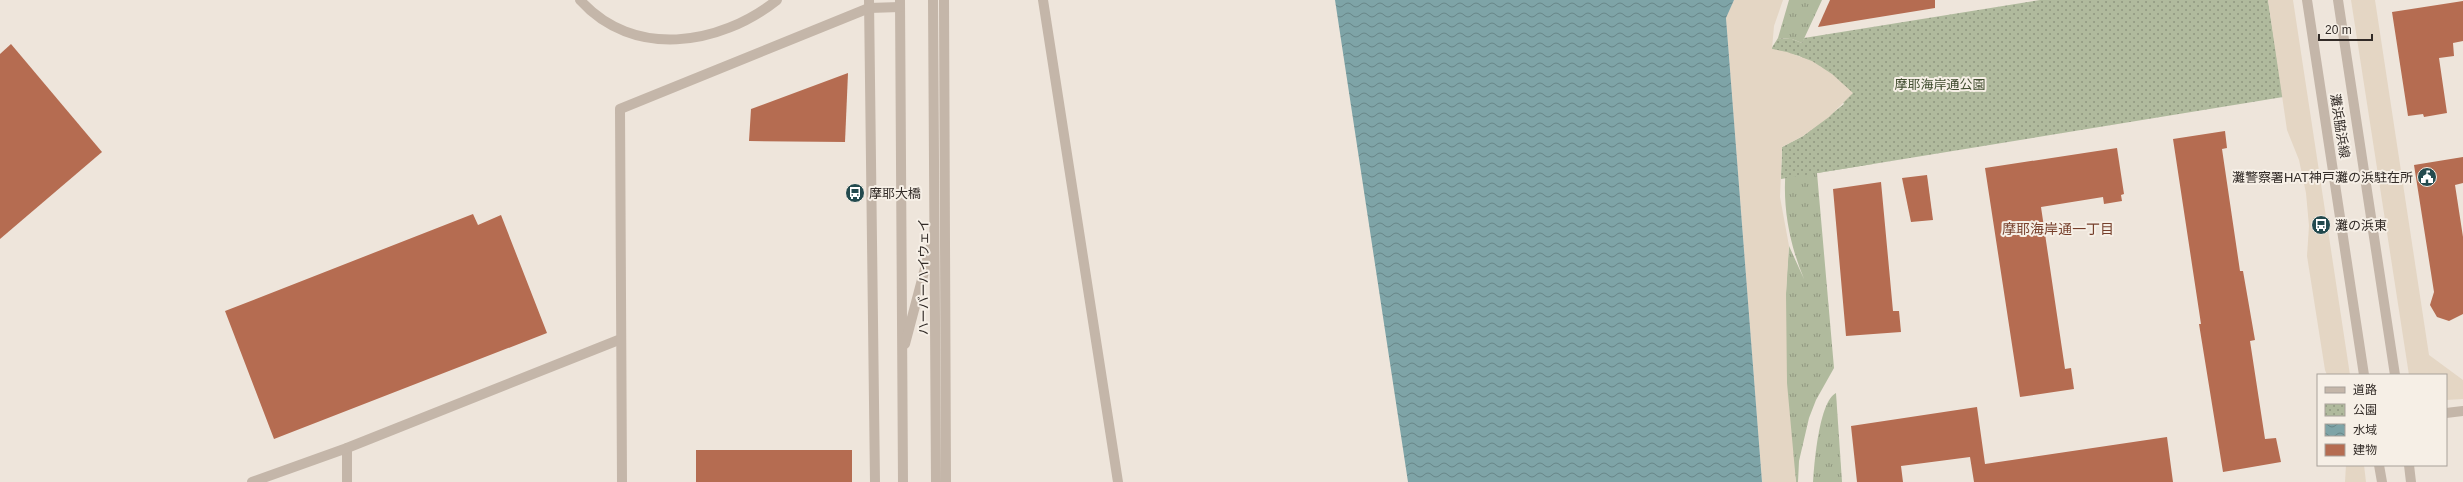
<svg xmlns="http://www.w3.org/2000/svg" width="2463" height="482" viewBox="0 0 2463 482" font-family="Helvetica,'Noto Sans JP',sans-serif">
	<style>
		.grass { fill: url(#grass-tufts) }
		.park { fill: url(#park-dots) }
		.plaza { fill: #e4d6c4 }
		.water { fill: url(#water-waves) }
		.building { fill: #b56c51 }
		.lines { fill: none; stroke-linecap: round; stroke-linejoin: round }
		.minor { stroke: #c4b6a9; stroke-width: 10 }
		.tertiary { stroke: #c4b6a9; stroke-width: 10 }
		.tertiary-bridge { stroke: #c4b6a9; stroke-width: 10 }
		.labels { text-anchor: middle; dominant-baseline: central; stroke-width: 4; stroke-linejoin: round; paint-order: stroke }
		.park-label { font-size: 13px; fill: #414d2f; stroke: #f6efe6 }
		.street-label { font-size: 13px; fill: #322b27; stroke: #f6efe6 }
		.poi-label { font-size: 13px; fill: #322b27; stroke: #f6efe6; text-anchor: start }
		.neighbourhood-label { font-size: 14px; fill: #763f2b; stroke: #f6efe6 }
	</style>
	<defs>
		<pattern id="grass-tufts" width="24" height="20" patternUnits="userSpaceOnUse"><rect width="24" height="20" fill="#b0ba9d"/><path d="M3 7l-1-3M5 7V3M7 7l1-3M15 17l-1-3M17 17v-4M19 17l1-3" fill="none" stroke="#909780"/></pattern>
		<pattern id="park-dots" width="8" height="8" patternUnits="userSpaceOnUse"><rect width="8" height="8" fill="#b0ba9d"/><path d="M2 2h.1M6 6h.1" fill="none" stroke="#909780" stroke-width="1.8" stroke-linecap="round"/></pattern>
		<pattern id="water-waves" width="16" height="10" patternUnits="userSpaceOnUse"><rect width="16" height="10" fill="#7ea4a7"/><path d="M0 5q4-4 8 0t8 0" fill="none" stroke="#688688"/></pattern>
	</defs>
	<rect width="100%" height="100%" fill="#eee5db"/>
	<g class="grass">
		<path d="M1789,0H1822L1802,43L1792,39L1778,38Z"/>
		<path d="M1873,164L1817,173L1834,368L1816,400L1809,418L1799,461L1798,482H1796C1785,405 1782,324 1789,246L1804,279C1789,243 1782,205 1786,166Z"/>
		<path d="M1836,393L1842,482H1813C1814,465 1819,401 1836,393Z"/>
	</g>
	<path class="park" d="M2040,0H2268L2283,97L1781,179L1782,147L1803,136L1844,104L1821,67L1799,56L1771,49L1778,38L1792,39L1802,43L1804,38Z"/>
	<g class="plaza">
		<path d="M1734,0H1783L1774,26L1772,49L1787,52L1812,61L1832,74L1853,93L1829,117L1803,136L1782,147L1780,197L1789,246L1786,294L1787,383L1796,482H1762L1726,18Z"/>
		<path d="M2268,0H2293L2350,375H2327L2325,370L2307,256L2309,226L2306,193L2299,160L2287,130Z"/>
		<path d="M2351,0H2375L2429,355L2463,380V399L2446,400V375H2409Z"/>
		<path d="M2346,465H2364L2366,482H2345Z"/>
	</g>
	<path class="water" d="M1335,0H1734L1726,18L1762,482H1408Z"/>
	<g class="building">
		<path d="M1830,0H1935V8L1818,27Z"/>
		<path d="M2463,1V41L2453,43L2454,56L2439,58L2447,113L2424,117L2423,114L2408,116L2392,12Z"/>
		<path d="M11,44L102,152L0,239V54Z"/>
		<path d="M848,73L845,142L749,141L751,109Z"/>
		<path d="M2225,131L2227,148L2222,149L2240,271H2243L2255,340L2250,341L2265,439L2276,438L2281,462L2223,472L2199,324H2201L2173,139Z"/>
		<path d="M2117,148L2124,194L2121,195L2122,201L2104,204L2103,197L2041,207L2065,369L2071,368L2074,389L2020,397L1985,168Z"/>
		<path d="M2463,157V183L2455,185L2463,237V314L2449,321L2437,317L2430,305L2434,292L2414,165Z"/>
		<path d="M1927,175L1933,220L1911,222L1902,178Z"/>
		<path d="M1881,182L1893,311H1899L1901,332L1846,336L1833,189Z"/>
		<path d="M473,214L478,225L501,215L547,333L274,439L225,311Z"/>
		<path d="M1977,407L1985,464L2167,437L2173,482H1974L1970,457L1901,466L1903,482H1857L1851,426Z"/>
		<rect x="696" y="450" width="156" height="32"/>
	</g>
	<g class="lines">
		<g class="minor">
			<path d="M347,448V482"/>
			<path d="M252,482L347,448L621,339"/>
		</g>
		<g class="tertiary">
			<path d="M580,0C633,59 719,46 777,0"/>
			<path d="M869,0L875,482"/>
			<path d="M900,0L903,482"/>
			<path d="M944,0L946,482"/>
			<path d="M1043,0L1118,482"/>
			<path d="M2307,0L2364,375"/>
			<path d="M2338,0L2395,375"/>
			<path d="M905,344L933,238"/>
			<path d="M2446,413L2463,411"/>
			<path d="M2379,465L2382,482"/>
			<path d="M2409,465L2411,482"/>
			<path d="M622,482L620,109L869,8L900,7"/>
		</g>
		<path class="tertiary-bridge" d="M933,0L936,482"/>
	</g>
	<defs>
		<g id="civic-disc" transform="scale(1)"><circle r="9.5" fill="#234a4e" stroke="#f6efe6"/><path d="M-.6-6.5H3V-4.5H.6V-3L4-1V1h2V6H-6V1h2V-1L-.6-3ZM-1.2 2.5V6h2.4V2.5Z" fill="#fff"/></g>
		<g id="bus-disc" transform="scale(1)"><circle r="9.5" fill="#234a4e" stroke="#f6efe6"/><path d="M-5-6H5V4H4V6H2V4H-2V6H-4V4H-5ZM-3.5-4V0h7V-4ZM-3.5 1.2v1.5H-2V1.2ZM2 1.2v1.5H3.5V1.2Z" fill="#fff"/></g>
	</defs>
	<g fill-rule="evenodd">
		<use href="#civic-disc" x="2427" y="177"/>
		<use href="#bus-disc" x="855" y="193"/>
		<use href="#bus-disc" x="2321" y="225"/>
	</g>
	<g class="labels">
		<g class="park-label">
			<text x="1940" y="84">摩耶海岸通公園</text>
		</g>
		<g class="street-label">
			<text transform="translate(2340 126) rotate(81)">灘浜脇浜線</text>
			<text transform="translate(923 277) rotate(-90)">ハーバーハイウェイ</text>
		</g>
		<g class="poi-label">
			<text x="2413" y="177" text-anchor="end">灘警察署HAT神戸灘の浜駐在所</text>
			<text x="869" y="193">摩耶大橋</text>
			<text x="2335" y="225">灘の浜東</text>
		</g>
		<g class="neighbourhood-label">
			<text x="2058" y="229">摩耶海岸通一丁目</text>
		</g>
	</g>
	<rect x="2317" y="374" width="130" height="92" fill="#f6efe6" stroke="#a8a19a"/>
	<rect x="2325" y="387" width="20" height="6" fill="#c4b6a9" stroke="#a8a19a"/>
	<text x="2353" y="394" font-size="12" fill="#322b27">道路</text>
	<rect x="2325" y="404" width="20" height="12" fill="url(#park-dots)" stroke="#a8a19a"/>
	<text x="2353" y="414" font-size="12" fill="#322b27">公園</text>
	<rect x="2325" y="424" width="20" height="12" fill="url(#water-waves)" stroke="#a8a19a"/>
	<text x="2353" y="434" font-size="12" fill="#322b27">水域</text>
	<rect x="2325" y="444" width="20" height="12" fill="#b56c51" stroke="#a8a19a"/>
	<text x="2353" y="454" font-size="12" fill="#322b27">建物</text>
	<path d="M2319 34v6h53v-6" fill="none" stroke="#322b27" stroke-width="2"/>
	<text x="2325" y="34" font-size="12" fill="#322b27" stroke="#f6efe6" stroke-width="3" paint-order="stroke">20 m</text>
</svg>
